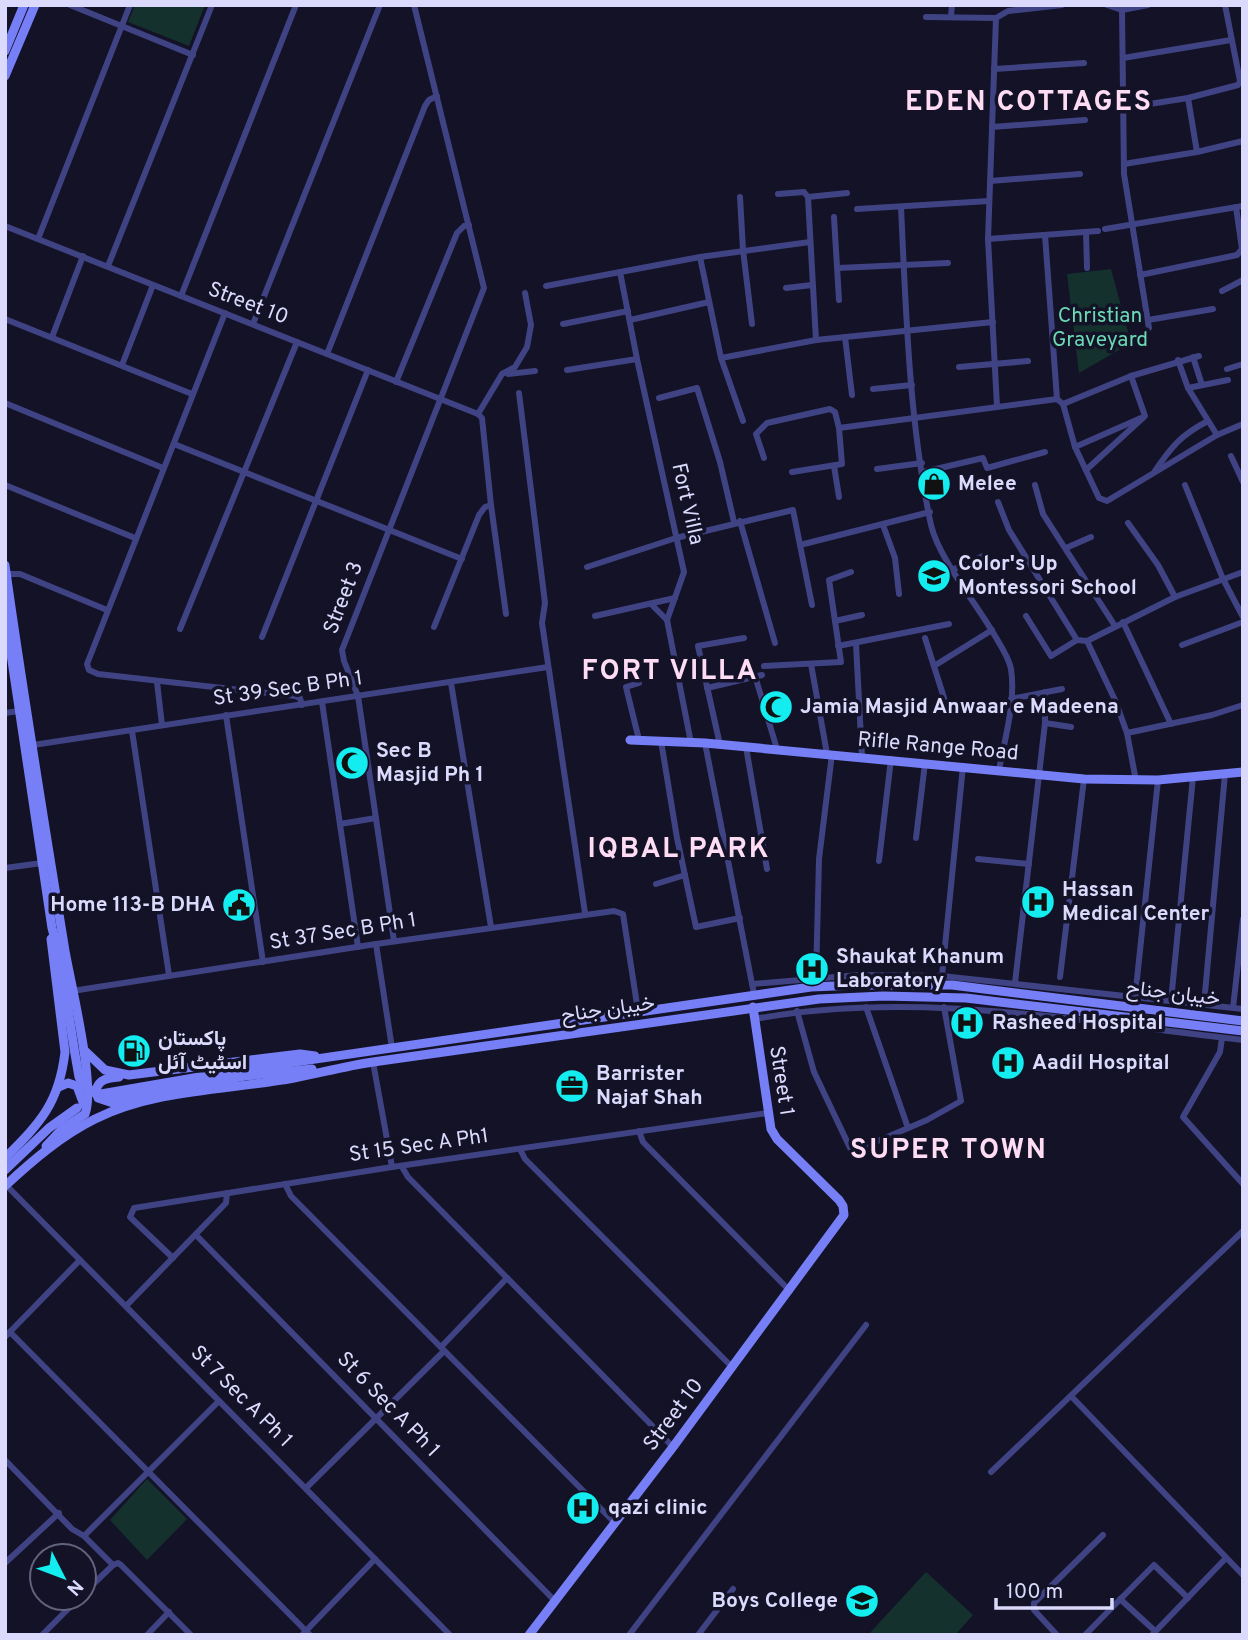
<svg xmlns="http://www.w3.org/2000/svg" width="1248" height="1640" viewBox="0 0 1248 1640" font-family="Overpass,Vazirmatn,sans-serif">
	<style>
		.green { fill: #15312e }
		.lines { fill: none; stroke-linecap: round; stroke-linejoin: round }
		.street { stroke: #404383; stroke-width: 6 }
		.secondary { stroke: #777ff7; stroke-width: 9 }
		.secondary-bridge { stroke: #777ff7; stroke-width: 9 }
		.labels { text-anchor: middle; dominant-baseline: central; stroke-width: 7; stroke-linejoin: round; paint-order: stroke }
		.street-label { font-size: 21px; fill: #dbdafd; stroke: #131227 }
		.park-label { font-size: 21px; fill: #6ad9b4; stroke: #131227 }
		.poi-label { font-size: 21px; font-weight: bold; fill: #dbdafd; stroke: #131227; text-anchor: start }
		.district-label { font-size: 28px; font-weight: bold; letter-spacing: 2px; fill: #fddcf4; stroke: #131227 }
	</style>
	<rect width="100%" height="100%" fill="#131227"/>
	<g class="green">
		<path d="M135,5H205L189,46L128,22Z"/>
		<path d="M1111,269L1131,343L1079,373L1067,274Z"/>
		<path d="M147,1479L187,1519L147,1560L110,1520Z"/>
		<path d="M926,1572L973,1615L955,1635H868Z"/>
	</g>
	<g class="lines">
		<g class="street">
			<path d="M70,5L193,55"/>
			<path d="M1107,5L1122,10L1148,5"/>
			<path d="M1122,10L1124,174L1149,328"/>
			<path d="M951,16L952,5"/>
			<path d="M926,17L996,18L1008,11L1062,5"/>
			<path d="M996,18L988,239L997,406"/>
			<path d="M1123,58L1231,40"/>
			<path d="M994,69L1084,63"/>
			<path d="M1188,98L1197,152"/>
			<path d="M1124,108L1188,98L1238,85L1240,81L1225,5"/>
			<path d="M992,127L1085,120"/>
			<path d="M1124,164L1197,152L1243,141"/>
			<path d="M990,181L1080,174"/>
			<path d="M778,194L804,192L808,197"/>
			<path d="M740,197L743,250L752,324"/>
			<path d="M901,207C906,313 909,421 931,525C939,559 977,604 995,636C1001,646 1009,658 1011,669C1016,701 1005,738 999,770"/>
			<path d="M857,209L989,201"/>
			<path d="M834,217L839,300"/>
			<path d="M5,226L478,414"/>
			<path d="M1105,229L1243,206"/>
			<path d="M1086,232L1087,268"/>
			<path d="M1045,235L1057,399"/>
			<path d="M38,239L130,5"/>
			<path d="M988,239L1098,231"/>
			<path d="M700,257L721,358L743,421"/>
			<path d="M108,266L212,5"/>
			<path d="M838,268L948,263"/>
			<path d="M620,272L637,359L684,572L667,620L691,743"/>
			<path d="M1140,275L1237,255L1242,249L1236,207"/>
			<path d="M546,286L700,257L810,242"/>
			<path d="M786,288L812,285"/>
			<path d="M1222,291L1243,280"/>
			<path d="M181,296L296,5"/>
			<path d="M225,313L87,664L89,670L98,674L295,696L300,698L302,705"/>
			<path d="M5,319L192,394"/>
			<path d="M630,320L709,302"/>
			<path d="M1148,320L1213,309"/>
			<path d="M253,324L380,5"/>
			<path d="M563,324L628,311"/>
			<path d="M52,337L83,256"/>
			<path d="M845,337L852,395"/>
			<path d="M816,340L808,197L847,193"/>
			<path d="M327,354L425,106L429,100L437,96"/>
			<path d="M1193,357L1202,385"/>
			<path d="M721,358L816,340L993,322"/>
			<path d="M1178,360L1188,388L1217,435"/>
			<path d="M122,365L153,285"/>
			<path d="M959,367L1028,361"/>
			<path d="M1227,369L1243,364"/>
			<path d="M567,370L637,359"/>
			<path d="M508,374L535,371"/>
			<path d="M396,382L457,233L464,226L469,225"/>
			<path d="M1188,388L1228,380"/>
			<path d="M873,389L912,385"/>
			<path d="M519,393L545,603L542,623L585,913"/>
			<path d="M659,398L697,388L720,462L734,522"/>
			<path d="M5,403L163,468"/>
			<path d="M1063,404L1131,376L1199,356"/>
			<path d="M478,414L482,418L491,505L506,614"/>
			<path d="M478,414L502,374L515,367L527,347L531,325L525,293"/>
			<path d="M174,444L462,559"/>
			<path d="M1075,447L1141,418"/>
			<path d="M1231,456L1243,482"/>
			<path d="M764,458L756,434L767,423L830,409L835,412L839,428L1057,399L1063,404L1075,447L1099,498L1107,501L1217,435L1243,424"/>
			<path d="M834,466L839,497"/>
			<path d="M877,469L922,463"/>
			<path d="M1086,470L1145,416L1131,376"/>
			<path d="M1155,471C1171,447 1182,434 1208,421"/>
			<path d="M792,472L842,464L839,428"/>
			<path d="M923,472L983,458L987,468L1045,452"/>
			<path d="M5,485L135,538"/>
			<path d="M1035,485L1043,514L1115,626"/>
			<path d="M1185,485L1223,579L1243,617"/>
			<path d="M998,502L1009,530L1077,640L1087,641L1175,597L1243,572"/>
			<path d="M740,521L775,643"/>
			<path d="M1128,523L1158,565L1175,597"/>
			<path d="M883,525L895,558L899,594"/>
			<path d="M800,545L812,605"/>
			<path d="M1066,548L1091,537"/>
			<path d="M587,567L676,538L793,510L800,545L930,512"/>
			<path d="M952,570L983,556"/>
			<path d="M6,574H20L107,610"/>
			<path d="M651,604L667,620"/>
			<path d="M595,616L675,598"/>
			<path d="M1026,616L1051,656L1077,640"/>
			<path d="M835,621L862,615"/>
			<path d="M1123,622L1171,724"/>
			<path d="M434,627L479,515L485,507L491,505"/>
			<path d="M180,629L297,342"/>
			<path d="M262,637L368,370"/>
			<path d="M925,638L945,701"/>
			<path d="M1087,641L1115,700L1127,733L1136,781"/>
			<path d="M856,644L862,757"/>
			<path d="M1182,645L1243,622"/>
			<path d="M838,646L949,624"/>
			<path d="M811,664L827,754"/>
			<path d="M764,666L841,662L829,580L851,572"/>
			<path d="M934,666L992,630"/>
			<path d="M755,676L777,749"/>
			<path d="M157,682L162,725"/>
			<path d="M451,683L491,927"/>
			<path d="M707,688L762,675"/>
			<path d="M1011,699L1062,689"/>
			<path d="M322,702L358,947"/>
			<path d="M5,713L19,711"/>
			<path d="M226,715L263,962"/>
			<path d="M1045,723L1071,727"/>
			<path d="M132,731L169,975"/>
			<path d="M1127,733L1212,715L1243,705"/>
			<path d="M639,740L626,687L639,683"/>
			<path d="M661,741L677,838L696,927L740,918"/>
			<path d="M705,743L754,994"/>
			<path d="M33,745L548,667"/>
			<path d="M720,745L698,646L744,638"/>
			<path d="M746,747L767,869"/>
			<path d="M340,824L376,818"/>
			<path d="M916,838L925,763"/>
			<path d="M978,859L1029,864"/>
			<path d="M879,861L891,759"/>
			<path d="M5,868L42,863"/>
			<path d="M656,884L685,875"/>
			<path d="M394,941L358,696L344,661L342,650L484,288L414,5"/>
			<path d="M376,944L392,1048"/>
			<path d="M942,976L963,766"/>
			<path d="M1060,977L1084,779"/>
			<path d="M816,978L819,859L832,754"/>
			<path d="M1015,983L1045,723V692"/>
			<path d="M752,984L859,975L942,976L1243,1009"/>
			<path d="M72,991L376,944L614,911L623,914L638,1011"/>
			<path d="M1135,998L1158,780"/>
			<path d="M1171,1001L1193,777"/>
			<path d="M1204,1004L1225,774"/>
			<path d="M866,1007L908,1128"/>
			<path d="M1233,1008L1243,919"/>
			<path d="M797,1011L814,1072L852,1152L927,1120L961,1101L944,1007"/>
			<path d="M755,1019C916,989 1082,1022 1243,1040"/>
			<path d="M1222,1038L1220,1052L1183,1117L1243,1184"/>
			<path d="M373,1062L392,1167"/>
			<path d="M639,1131L643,1142L790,1291"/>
			<path d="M520,1149L525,1159L732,1367"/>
			<path d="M402,1167L408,1177L673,1447"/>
			<path d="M285,1184L291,1196L615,1523"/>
			<path d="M6,1185L450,1635"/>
			<path d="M196,1235L555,1601"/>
			<path d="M173,1258L130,1217L134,1208L392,1167L768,1113"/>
			<path d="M126,1306L226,1203L227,1193"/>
			<path d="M10,1332L310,1635"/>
			<path d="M5,1337L80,1260"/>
			<path d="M441,1347L507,1278"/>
			<path d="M1071,1396L1243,1575"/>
			<path d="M5,1460L72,1529L84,1536L113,1565L118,1563L121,1565L191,1635"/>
			<path d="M991,1472L1243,1231"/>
			<path d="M306,1488L444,1351"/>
			<path d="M84,1536L219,1401"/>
			<path d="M5,1563L59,1513"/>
			<path d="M84,1593L113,1565"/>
			<path d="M1120,1599L1155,1631"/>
			<path d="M42,1635L79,1598"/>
			<path d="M147,1635L169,1612"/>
			<path d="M302,1635L375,1559"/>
			<path d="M629,1635L866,1325"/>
			<path d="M698,1635L733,1589"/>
			<path d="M1057,1635L1034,1610V1603L1103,1535"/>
			<path d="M1085,1635L1154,1565L1188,1598"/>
			<path d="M1152,1635L1226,1558"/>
		</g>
		<g class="secondary">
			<path d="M5,51L24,5"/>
			<path d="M5,76L35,5"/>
			<path d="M5,565C23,694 44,822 65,951C71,985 96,1086 85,1114L62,1129L46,1146"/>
			<path d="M5,614L52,928L60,959"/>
			<path d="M630,740L705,743L1084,779L1158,780L1243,772"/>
			<path d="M84,1050L105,1070L129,1075L300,1054L315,1056"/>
			<path d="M119,1077C108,1078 98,1079 96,1091L98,1098L113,1103L137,1100"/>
			<path d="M59,1087L68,1083L77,1086L84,1105"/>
			<path d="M162,1090L245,1076L312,1069"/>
			<path d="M101,1094L240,1070L811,987L859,985H952L1243,1021"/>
			<path d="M5,1158C41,1122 59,1103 65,1052L51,939"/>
			<path d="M5,1170L49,1128L77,1108"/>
			<path d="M5,1186C33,1160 61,1136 95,1119C156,1089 228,1090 294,1078C320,1073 346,1066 373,1062L819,999L883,996L966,998L1243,1031"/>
			<path d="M529,1635L673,1447L844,1215L843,1206L839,1200L777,1139L771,1129L753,1007"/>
		</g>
		<path class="secondary-bridge" d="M60,959L75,1054L79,1077L84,1085L100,1097L112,1099L162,1090"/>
	</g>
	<defs>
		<g id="shop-disc" transform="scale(1.75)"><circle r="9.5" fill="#13edf0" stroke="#131227"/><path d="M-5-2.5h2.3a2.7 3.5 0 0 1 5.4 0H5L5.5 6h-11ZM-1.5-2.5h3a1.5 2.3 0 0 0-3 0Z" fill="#111"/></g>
		<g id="school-disc" transform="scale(1.75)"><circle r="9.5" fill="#13edf0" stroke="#131227"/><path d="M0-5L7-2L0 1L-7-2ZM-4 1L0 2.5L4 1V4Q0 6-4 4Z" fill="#111"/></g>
		<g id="mosque-disc" transform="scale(1.75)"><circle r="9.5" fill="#13edf0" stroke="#131227"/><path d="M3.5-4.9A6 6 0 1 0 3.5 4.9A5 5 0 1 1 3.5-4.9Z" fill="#111"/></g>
		<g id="hospital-disc" transform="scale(1.75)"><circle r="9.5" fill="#13edf0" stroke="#131227"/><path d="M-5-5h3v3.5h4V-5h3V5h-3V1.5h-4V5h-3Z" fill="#111"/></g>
		<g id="civic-disc" transform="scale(1.75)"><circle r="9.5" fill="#13edf0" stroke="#131227"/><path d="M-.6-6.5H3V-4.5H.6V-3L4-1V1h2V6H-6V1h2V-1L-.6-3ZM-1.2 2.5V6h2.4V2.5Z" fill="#111"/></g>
		<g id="fuel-disc" transform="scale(1.75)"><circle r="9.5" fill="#13edf0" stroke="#131227"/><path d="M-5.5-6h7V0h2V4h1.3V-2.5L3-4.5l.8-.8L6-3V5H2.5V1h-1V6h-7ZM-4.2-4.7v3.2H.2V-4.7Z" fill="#111"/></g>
		<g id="office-disc" transform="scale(1.75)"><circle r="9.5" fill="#13edf0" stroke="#131227"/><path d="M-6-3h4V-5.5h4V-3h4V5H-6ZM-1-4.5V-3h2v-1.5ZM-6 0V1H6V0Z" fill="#111"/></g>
	</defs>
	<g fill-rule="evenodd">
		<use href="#shop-disc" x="934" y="484"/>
		<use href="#school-disc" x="934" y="576"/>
		<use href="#mosque-disc" x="776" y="707"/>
		<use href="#mosque-disc" x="352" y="763"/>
		<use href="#hospital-disc" x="1038" y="902"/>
		<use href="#civic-disc" x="239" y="905"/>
		<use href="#hospital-disc" x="812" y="969"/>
		<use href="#hospital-disc" x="967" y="1023"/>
		<use href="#fuel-disc" x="134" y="1051"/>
		<use href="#hospital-disc" x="1008" y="1063"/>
		<use href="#office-disc" x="572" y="1086"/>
		<use href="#hospital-disc" x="583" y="1508"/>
		<use href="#school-disc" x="862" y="1601"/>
	</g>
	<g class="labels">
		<g class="street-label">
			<text transform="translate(248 304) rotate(21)">Street 10</text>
			<text transform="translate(687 504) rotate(77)">Fort Villa</text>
			<text transform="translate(344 598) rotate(-69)">Street 3</text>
			<text transform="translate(288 689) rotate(-8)">St 39 Sec B Ph 1</text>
			<text transform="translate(938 747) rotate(5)">Rifle Range Road</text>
			<text transform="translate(343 932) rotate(-9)">St 37 Sec B Ph 1</text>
			<text transform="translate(1173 994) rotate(7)">خیبان جناح</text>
			<text transform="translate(608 1010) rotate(-8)">خیبان جناح</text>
			<text transform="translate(781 1081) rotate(81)">Street 1</text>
			<text transform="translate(419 1146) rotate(-8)">St 15 Sec A Ph1</text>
			<text transform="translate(241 1397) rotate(45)">St 7 Sec A Ph 1</text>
			<text transform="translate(388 1405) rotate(46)">St 6 Sec A Ph 1</text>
			<text transform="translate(674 1415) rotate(-53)">Street 10</text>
		</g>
		<g class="park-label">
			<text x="1100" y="316">Christian<tspan x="1100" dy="24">Graveyard</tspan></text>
		</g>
		<g class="poi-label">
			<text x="958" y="484">Melee</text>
			<text x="958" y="564">Color's Up<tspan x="958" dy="24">Montessori School</tspan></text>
			<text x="800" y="707">Jamia Masjid Anwaar e Madeena</text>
			<text x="376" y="751">Sec B<tspan x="376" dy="24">Masjid Ph 1</tspan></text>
			<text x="1062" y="890">Hassan<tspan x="1062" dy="24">Medical Center</tspan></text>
			<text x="215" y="905" text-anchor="end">Home 113-B DHA</text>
			<text x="836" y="957">Shaukat Khanum<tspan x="836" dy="24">Laboratory</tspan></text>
			<text x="992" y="1023">Rasheed Hospital</text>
			<text x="158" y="1039">پاکستان<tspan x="158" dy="24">اسٹیٹ آئل</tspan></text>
			<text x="1032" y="1063">Aadil Hospital</text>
			<text x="596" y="1074">Barrister<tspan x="596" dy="24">Najaf Shah</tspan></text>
			<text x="608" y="1508">qazi clinic</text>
			<text x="838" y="1601" text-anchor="end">Boys College</text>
		</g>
		<g class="district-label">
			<text x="1029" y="103">EDEN COTTAGES</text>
			<text x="670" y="672">FORT VILLA</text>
			<text x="679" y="850">IQBAL PARK</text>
			<text x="949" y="1151">SUPER TOWN</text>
		</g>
	</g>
	<rect width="1248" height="1640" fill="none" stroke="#dbdafd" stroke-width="14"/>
	<g transform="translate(63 1577) rotate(132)"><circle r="33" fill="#131227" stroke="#63627d" stroke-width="2"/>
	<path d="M0-5L12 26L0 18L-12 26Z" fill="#13edf0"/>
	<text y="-10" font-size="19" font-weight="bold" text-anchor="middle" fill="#dbdafd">N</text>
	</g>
	<path d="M996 1598v10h116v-10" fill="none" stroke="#dbdafd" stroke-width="3.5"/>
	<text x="1006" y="1598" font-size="21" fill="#dbdafd" stroke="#131227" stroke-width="5" paint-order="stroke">100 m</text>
</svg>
